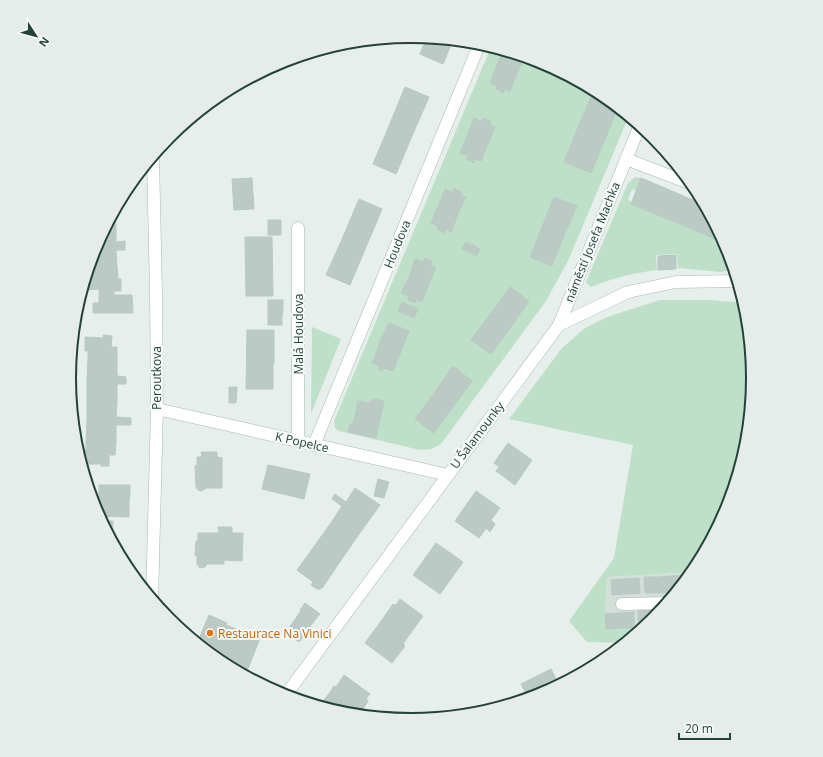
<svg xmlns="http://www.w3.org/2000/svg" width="823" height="757" viewBox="0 0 823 757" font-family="'Open Sans',sans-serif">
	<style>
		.built { fill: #d4dfda }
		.green { fill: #bfe0c8; fill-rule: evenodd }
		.building { fill: #bbcac4; stroke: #b8c9c2 }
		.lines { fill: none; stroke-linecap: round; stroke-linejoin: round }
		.minor-casing { stroke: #a8b8b2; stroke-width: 13 }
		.minor { stroke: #fff; stroke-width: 12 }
		.food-dot { fill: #e8710a; stroke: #f7fbf9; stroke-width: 1.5 }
		.labels { text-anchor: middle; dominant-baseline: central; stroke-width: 4; stroke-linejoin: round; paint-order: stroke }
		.street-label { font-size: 12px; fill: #24423a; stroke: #f7fbf9 }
		.food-label { font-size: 12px; fill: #c56008; stroke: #f7fbf9; text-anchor: start }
		.rim { fill: none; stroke: #24423a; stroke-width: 2 }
	</style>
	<rect width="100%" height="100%" fill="#e6efeb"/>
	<path class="built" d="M694,572L654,621L646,627L606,629L605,614L607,577Z"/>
	<g class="green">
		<path d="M491,47L503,50L490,83L497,86L496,90L503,93L505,89L510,91L525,57L523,56L543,62L594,90L564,162L591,172L618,107L629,116L568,261L546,301L441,444L432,449L420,450L339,431L335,428L334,421ZM474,118L482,122L484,118L491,121L490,125L495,127L481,161L475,159L473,162L466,159L467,156L460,153ZM455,188L462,191L460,195L466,197L451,231L446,229L444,233L437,229L438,226L431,222L445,189L453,192ZM554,197L577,206L552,266L530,257ZM415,259L423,262L432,261L430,265L436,267L422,302L416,299L415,303L408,300L409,296L401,293ZM510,287L529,301L491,354L472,340ZM389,323L409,331L393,371L383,368L382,371L378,369L380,366L372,363ZM453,366L472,381L434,433L415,419ZM374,399L384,401L376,438L348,432L350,425L354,421L358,401L369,403Z"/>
		<path d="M635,177L641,178L636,191L632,189L628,200L631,202V204L726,244L734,267L727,271L721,272L678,268L677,254L656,255L657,270C634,273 613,278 591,287L586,282L628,183Z"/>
		<path d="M660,300H710L745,303L747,312L754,379L747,446L728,510L696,569L694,572L607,577L605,614L606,629L646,627L627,643L587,642L569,621L614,558L633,445L509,419L562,348L585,328L607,317Z"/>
		<path d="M312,327L341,339L311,414Z"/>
	</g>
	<g class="building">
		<path d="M427,37L453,40L443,64L420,54Z"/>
		<path d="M503,50L525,57L517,74L497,65Z"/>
		<path d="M497,65L517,74L510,91L505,89L503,93L496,89L497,86L490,83Z"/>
		<path d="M405,87L429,97L412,136L389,126Z"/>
		<path d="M594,90L602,94L618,107L607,134L580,123Z"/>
		<path d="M474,118L482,122L483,118L491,121L490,125L495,127L488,144L467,136Z"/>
		<path d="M580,123L607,134L591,173L564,162Z"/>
		<path d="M389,126L412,136L396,174L373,164Z"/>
		<path d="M467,136L488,144L481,161L475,159L474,163L466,159L468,156L460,153Z"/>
		<path d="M252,178L254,209L234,210L232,179Z"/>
		<path d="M641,178L693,200L682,225L631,204Z"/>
		<path d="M454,188L462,192L460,195L466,197L458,214L438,206L445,189L453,192Z"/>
		<path d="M554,197L577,206L564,236L542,227Z"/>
		<path d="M359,199L382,209L366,247L343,237Z"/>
		<path d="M693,200L705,205L726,244L682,225Z"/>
		<path d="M438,206L458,214L451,232L446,229L444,233L437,229L438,226L431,223Z"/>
		<path d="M114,212L116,226H107Z"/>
		<path d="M268,220H281V227L268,228Z"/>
		<path d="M107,226H116V242L125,241V246L96,247Z"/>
		<path d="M281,227V235H268V228Z"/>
		<path d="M542,227L564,236L552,266L530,257Z"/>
		<path d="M245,237H272L273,296H246Z"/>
		<path d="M343,237L366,247L350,285L326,275Z"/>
		<path d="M466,242L480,249L477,256L462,249Z"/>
		<path d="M125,246V250H116L117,266L89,267L96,247Z"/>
		<path d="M676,255V269L658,270V256Z"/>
		<path d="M425,258L432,261L430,265L436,267L429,284L409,276L415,259L423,262Z"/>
		<path d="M117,266L118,279H121V291H114V295H132L133,313H93V303H99V289L85,290V282L89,267Z"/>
		<path d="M409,276L429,284L422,302L416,299L415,303L408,300L409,296L401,293Z"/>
		<path d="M510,287L529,301L510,328L491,313Z"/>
		<rect x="268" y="300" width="15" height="8"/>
		<path d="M402,302L418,309L414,318L398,311Z"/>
		<path d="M268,308L283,309L282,316H268Z"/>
		<path d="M491,313L510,328L491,354L471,340Z"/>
		<rect x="268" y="316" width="14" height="9"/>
		<path d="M389,323L409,331L400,354L378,345Z"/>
		<path d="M247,330H274V364H273V389H246Z"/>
		<path d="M103,335L112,336L111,347H117V360L88,359V351H85V337L104,338Z"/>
		<path d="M379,346L400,354L393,371L383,368L382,371L378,369L380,366L372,363Z"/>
		<path d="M88,359L117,360V376L126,377V381L87,380Z"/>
		<path d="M453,366L472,381L453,407L434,393Z"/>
		<path d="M87,380L126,381V384H117V401L87,400Z"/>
		<path d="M229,387H237L236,403H229Z"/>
		<path d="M434,393L453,407L434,433L415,419Z"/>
		<path d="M374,399L384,401L376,438L348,432L350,425L354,421L358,401L369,403Z"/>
		<path d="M87,400L117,401L116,417L131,418V422L87,421Z"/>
		<path d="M87,421L131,422V425H116V442H86Z"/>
		<path d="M86,442H116L115,455H109V466H101V464H83V450H86Z"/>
		<path d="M508,443L532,460L515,485L496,471L499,467L494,463Z"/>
		<path d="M201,452H217V457L222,458V488H206L202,491L198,490L196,487L195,466H197V457H202Z"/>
		<path d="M268,465L310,474L304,499L262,489Z"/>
		<path d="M378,479L389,482L384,498L374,496Z"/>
		<path d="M99,485H130V494L99,493Z"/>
		<path d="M355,488L380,505L357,537L333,520L342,506L332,499L335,494L346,502Z"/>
		<path d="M476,491L500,508L491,520L495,524L490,532L486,528L479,538L455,521Z"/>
		<path d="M99,493L130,494L129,501H99Z"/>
		<path d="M99,501H129V509H98Z"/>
		<path d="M98,509H129V517L99,516Z"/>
		<path d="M333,520L357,537L337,566L313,548Z"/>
		<path d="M101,521H113L112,542Z"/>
		<path d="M218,527H232V533H243L242,561L224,560V564H207L205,567L200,568L197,564V555L195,556L196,541H198V533H219Z"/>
		<path d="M436,543L463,562L440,594L413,575Z"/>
		<path d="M313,548L337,566L323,587L320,589H317L311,585L313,582L297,570Z"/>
		<path d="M685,575V582L677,592H672L671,576Z"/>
		<path d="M671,576L672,592L659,593L658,577Z"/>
		<path d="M644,577H658L659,593H645Z"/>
		<path d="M639,578L640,593L626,594L625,579Z"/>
		<path d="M625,579L626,594L612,595L611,580Z"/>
		<path d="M400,599L423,616L407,638L382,620L393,604L396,605Z"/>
		<path d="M305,603L320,614L315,620L300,610Z"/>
		<path d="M652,610L653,621L646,627H639L638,611Z"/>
		<path d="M652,610H663L653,621Z"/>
		<path d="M301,611L315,620L309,628L296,618Z"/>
		<path d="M634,612V628H621L620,613Z"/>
		<path d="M620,613L621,628L606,629L605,614Z"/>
		<path d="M209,615L227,623L226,625L241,631L242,629L261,636L245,676L221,663L197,644Z"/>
		<path d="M296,618L309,628L305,635L291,625Z"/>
		<path d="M382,620L407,638L403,644L405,646L392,663L365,643Z"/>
		<path d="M291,625L305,635L299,642L286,633Z"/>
		<path d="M551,669L558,683L571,677L572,679L542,695L517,703L528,697L521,684Z"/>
		<path d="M344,675L370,694L366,699L368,701L361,712L359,710L355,715L328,695L334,686L336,687Z"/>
		<path d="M328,695L355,715L344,714L322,708L323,706L321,704Z"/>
	</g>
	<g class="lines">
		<g class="minor-casing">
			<g id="minor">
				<path d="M626,159L694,185"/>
				<path d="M298,228V441"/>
				<path d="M559,325L640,125"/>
				<path d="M157,409L448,475"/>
				<path d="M314,445L480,43"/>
				<path d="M152,600L157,409L156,293L153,157"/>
				<path d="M622,604L669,603"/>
				<path d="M285,696L559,325L628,292L676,282L738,281"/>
			</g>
		</g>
		<use href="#minor" class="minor"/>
	</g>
	<circle class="food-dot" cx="210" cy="633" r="4"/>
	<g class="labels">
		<g class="street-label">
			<text transform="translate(592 242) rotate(-68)">náměstí Josefa Machka</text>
			<text transform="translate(397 244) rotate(-68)">Houdova</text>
			<text transform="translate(298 334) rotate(-90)">Malá Houdova</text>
			<text transform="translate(156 378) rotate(-90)">Peroutkova</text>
			<text transform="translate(477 435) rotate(-53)">U Šalamounky</text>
			<text transform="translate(302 442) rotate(13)">K Popelce</text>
		</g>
		<g class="food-label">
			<text x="218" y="633">Restaurace Na Vinici</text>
		</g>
	</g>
	<path d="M0 0H823V757H0ZM76 378a335 335 0 1 1 670 0a335 335 0 1 1-670 0Z" fill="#e6ecea" fill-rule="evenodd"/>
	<path class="rim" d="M76 378a335 335 0 1 1 670 0a335 335 0 1 1-670 0Z"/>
	<g transform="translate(36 36) rotate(126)" stroke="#f7fbf9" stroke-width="3" paint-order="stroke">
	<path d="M0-3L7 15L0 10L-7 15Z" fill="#24423a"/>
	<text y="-6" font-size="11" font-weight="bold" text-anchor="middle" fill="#24423a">N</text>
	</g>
	<path d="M679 733v6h51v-6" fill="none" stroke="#24423a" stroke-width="2"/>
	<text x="685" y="733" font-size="12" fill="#24423a" stroke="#f7fbf9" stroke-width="3" paint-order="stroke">20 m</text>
</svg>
